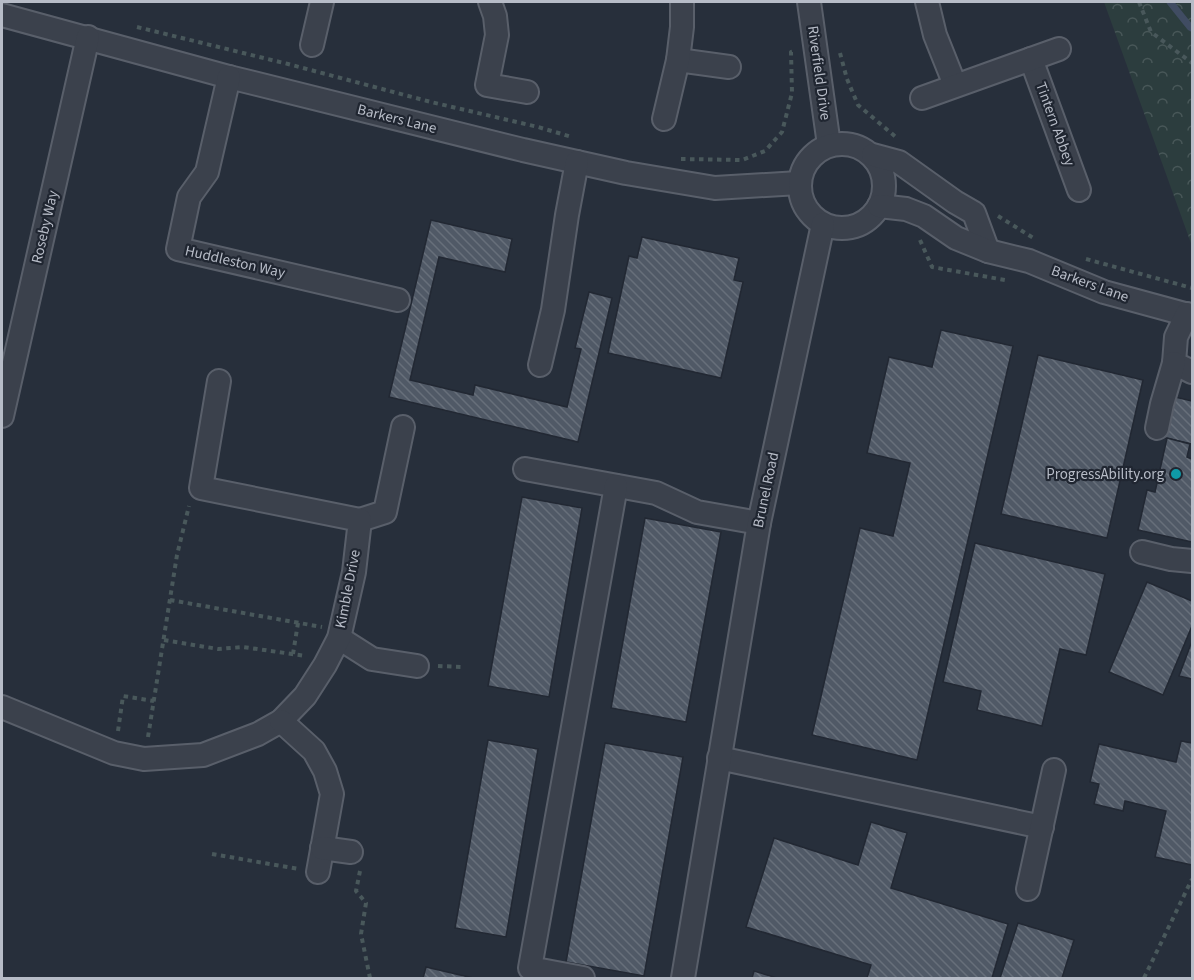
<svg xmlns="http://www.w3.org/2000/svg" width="1194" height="980" viewBox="0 0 1194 980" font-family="'Source Sans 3',sans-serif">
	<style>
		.park { fill: url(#park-crowns) }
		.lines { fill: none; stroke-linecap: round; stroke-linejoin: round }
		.stream { stroke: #404c62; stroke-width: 7 }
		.building { fill: url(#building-back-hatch); stroke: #222833; stroke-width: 1.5 }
		.minor-casing { stroke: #595f6a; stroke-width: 26 }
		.path { stroke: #49585b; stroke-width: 4; stroke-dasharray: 4.5 4.5; stroke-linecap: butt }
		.minor { stroke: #3b414c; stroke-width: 22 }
		.culture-dot { fill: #0f9aa8; stroke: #202631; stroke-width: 2 }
		.labels { text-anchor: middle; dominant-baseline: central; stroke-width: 4.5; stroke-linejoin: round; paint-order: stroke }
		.street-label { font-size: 15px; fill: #b7bcc7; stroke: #202631 }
		.poi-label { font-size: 15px; fill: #b7bcc7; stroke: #202631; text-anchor: end }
	</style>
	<defs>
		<pattern id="park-crowns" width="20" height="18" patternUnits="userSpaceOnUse" patternTransform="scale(1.5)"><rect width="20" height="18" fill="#2c3d3e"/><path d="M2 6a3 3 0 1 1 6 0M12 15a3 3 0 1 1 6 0" fill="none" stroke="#485758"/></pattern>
		<pattern id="building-back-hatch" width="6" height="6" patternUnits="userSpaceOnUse" patternTransform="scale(1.5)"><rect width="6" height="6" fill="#505966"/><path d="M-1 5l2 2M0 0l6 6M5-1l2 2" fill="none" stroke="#676f7a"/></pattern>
	</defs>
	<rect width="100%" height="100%" fill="#272f3b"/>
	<path class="park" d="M1104,2H1192V246Z"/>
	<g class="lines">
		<path class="stream" d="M1170,2L1190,27L1192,28"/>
	</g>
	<g class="building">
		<path d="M431,220L512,239L505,272L439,257L410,380L473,395L475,385L567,407L581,349L575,348L589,292L612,298L578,442L389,397Z"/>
		<path d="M642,237L739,258L734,280L743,282L721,378L608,353L629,256L637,258Z"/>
		<path d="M941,330L1013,346L917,760L812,735L860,528L893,536L910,463L867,453L889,357L932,367Z"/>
		<path d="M1038,355L1143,380L1107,538L1001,514Z"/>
		<path d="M1171,396L1192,401V444L1161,437Z"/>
		<path d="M1167,438L1190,444L1187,457L1192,459V542L1138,530L1147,490L1155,492Z"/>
		<path d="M522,497L582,508L549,697L488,686Z"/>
		<path d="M645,518L721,532L686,722L611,708Z"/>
		<path d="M975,543L1105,574L1086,655L1060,649L1042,726L977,710L981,691L943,682Z"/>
		<path d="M1147,582L1192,601V626L1163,695L1109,672Z"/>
		<path d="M1192,641V679L1179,676Z"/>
		<path d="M488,740L538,749L506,937L455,928Z"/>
		<path d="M1181,741L1192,743V865L1155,857L1166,811L1125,801L1123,811L1094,804L1099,784L1090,782L1099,744L1176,762Z"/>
		<path d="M605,743L683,757L644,976L566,962Z"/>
		<path d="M871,822L907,833L891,888L1008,924L992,978H867L871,965L746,927L774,838L858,865Z"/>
		<path d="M1018,923L1074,940L1062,978H1000Z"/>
		<path d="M426,967L473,978H423Z"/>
		<path d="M754,971L777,978H752Z"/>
	</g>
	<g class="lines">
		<g class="minor-casing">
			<g id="minor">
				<path d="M490,2L495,16L497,35L487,85L527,92"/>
				<path d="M809,2L829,145"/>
				<path d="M927,2L935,35L955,85"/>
				<path d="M2,15L229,77L523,150L626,173L715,188L799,183"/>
				<path d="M312,45L322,2"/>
				<path d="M1031,59L1079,190"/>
				<path d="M678,60L729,67"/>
				<path d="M229,77L207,172L189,197L178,249L398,300"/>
				<path d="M922,98L1059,49"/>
				<path d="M664,119L678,60L682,27V2"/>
				<circle cx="842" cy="186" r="42"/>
				<path d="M873,155L899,162L955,202L974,213L988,251"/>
				<path d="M879,206L906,209L924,216L956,238L988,251L1029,261L1104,292L1192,316"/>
				<path d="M1187,314L1176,337L1174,363L1192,372"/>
				<path d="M540,365L553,310L567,215L577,162"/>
				<path d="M2,416L88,37"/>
				<path d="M1157,428L1162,404L1174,363"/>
				<path d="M525,469L656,493L697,512L759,523"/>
				<path d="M360,520L385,512L403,427"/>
				<path d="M1142,552L1171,559L1192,561"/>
				<path d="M339,638L372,659L417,666"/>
				<path d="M2,707L114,753L144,759L203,755L258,734L281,721L305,696L325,665L339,638L354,572L360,520L201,488L219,381"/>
				<path d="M281,721L314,751L325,771L332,794L318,872"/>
				<path d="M719,758L1042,827"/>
				<path d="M322,848L351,852"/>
				<path d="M1028,889L1054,770"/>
				<path d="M583,978L530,968L616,486"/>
				<path d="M683,978L759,523L823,224"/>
			</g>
		</g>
		<g class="path">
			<path d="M1139,2L1151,32L1192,63"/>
			<path d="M137,27L288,64L431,102L538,127L572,137"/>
			<path d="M840,53L847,79L858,105L897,138"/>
			<path d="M681,159L742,160L765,151L782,132L792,93L791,52L796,51"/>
			<path d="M998,216L1035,239"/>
			<path d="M920,240L932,267L1005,280"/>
			<path d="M1086,259L1192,288"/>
			<path d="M170,600L322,627"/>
			<path d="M164,640L218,649L243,647L306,656"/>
			<path d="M293,654L298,623"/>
			<path d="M438,666L463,667"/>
			<path d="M118,731L123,696L154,701"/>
			<path d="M148,737L177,555L189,506"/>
			<path d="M212,854L299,869"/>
			<path d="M360,871L356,891L366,903L361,934L370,978"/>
			<path d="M1144,978L1192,879"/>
		</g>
		<use href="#minor" class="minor"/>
	</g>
	<circle class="culture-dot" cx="1176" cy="474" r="6"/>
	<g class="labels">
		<g class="street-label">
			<text transform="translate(819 73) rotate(82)">Riverfield Drive</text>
			<text transform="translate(397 119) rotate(14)">Barkers Lane</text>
			<text transform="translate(1055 124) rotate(70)">Tintern Abbey</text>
			<text transform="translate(45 227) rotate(-77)">Roseby Way</text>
			<text transform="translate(235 262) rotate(13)">Huddleston Way</text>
			<text transform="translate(1090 284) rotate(20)">Barkers Lane</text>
			<text transform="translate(766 490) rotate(-78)">Brunel Road</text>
			<text transform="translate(348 589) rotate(-79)">Kimble Drive</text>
		</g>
		<g class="poi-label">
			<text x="1164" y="474">ProgressAbility.org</text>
		</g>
	</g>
	<rect width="1194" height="980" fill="none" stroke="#b7bcc7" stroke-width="6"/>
</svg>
